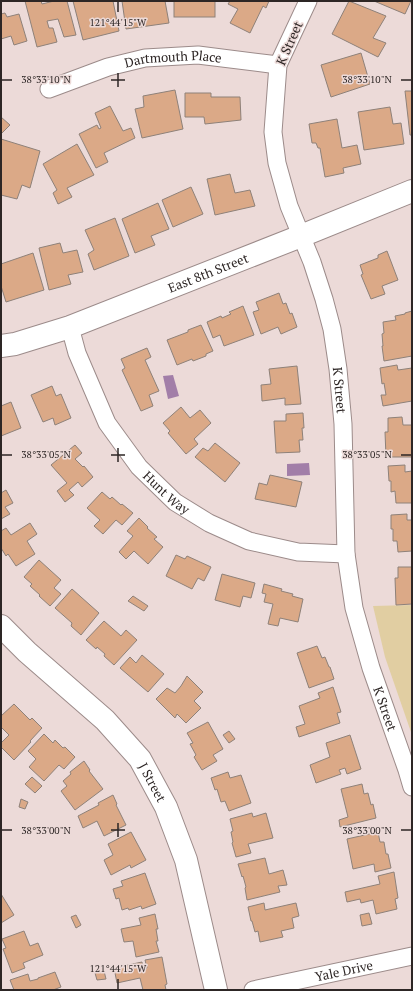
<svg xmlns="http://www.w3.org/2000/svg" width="413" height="991" viewBox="0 0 413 991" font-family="'PT Serif',serif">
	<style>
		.green { fill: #e1cea2 }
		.water { fill: #a27ea8 }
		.building { fill: #dba987; stroke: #8e8179 }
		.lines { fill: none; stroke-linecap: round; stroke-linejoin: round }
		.street-casing { stroke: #9c8b8a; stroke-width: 19 }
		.secondary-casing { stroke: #9c8b8a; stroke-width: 24 }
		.street { stroke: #fff; stroke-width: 17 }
		.secondary { stroke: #fff; stroke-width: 22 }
		.ticks { fill: none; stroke: #2d2625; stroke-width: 1.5 }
		.labels { text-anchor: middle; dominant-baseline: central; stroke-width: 3; stroke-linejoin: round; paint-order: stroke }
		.street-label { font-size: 13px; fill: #2d2625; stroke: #ecdad8 }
		.ticks-label { font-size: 10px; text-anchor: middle; fill: #2d2625; stroke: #ecdad8; stroke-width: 3; stroke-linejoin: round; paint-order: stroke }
	</style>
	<rect width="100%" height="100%" fill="#ecdad8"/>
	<path class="green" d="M412,605V735L385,657L373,606Z"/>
	<g class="water">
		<path d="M173,375L179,396L168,399L163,376Z"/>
		<path d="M309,463L310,475L287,476V464Z"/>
	</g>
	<g class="building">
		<path d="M25,1H41L42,4L54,1H67L76,35L64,37L58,19L47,21L49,28H53L57,42L37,47Z"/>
		<path d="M73,1H113L119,31L83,40Z"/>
		<path d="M122,1H165L169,23L126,29Z"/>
		<rect x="174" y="1" width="41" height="16"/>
		<path d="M230,1H269L266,8L263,6L250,33L230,23L238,9L228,4Z"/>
		<path d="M349,1L386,16L373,38L386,43L378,57L332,34Z"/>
		<path d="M374,1H411L405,14Z"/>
		<path d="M5,13L7,17L19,14L27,41L14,45L11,36L1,39V14Z"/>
		<path d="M361,53L370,84L331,97L321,65Z"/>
		<path d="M175,90L183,129L142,138L135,109L144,107L143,96Z"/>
		<path d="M405,91H412V135H410Z"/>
		<path d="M185,93H211V97H240L241,120L205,124L204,117H185Z"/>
		<path d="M110,106L123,131L131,128L135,138L104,153L108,162L96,168L79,134L97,125L99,129L101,128L95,113Z"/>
		<path d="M390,107L393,124L401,123L404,144L364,150L358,112Z"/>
		<path d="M1,117L10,125L1,134Z"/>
		<path d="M337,119L342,148L357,145L361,164L343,168L344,173L325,177L320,148H318L316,143H312L309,124Z"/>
		<path d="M1,139L40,151L30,188L22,185L17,199L1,195Z"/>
		<path d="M77,144L94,175L67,188L72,197L58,204L53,193L57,190L43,164Z"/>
		<path d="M230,174L235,193L250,190L255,206L215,215L207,179Z"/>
		<path d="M191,187L203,214L173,227L162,200Z"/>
		<path d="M158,203L169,229L151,236L155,245L135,253L122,219Z"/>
		<path d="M115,218L129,256L94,270L88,254L94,250L85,230Z"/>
		<path d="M60,243L63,253L77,250L83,272L68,275L71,284L49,290L39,248Z"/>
		<path d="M387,251L398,280L382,286L385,294L371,299L361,275L363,274L360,265L378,258V255Z"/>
		<path d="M33,253L44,290L6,302L1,286V264Z"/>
		<path d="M279,293L283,304L286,303L290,314L292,313L297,327L281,334L278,327L261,334L253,312L259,310L256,302Z"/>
		<path d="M243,306L254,335L224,346L220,335L213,338L207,322L221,316L222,318L231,314L229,312Z"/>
		<path d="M412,311V356L384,361L382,346H383L382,334L384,333L383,322L396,320L395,316L405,314V313Z"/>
		<path d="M201,325L213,351L206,354V356L193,361L192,359L177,365L167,340L188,332V330Z"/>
		<path d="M147,348L151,357L145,360L159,391L149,395L153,406L141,411L122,370L125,368L121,359Z"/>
		<path d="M397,365L398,370L412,368V401L383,406L381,395H386L384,383L382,384L380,368Z"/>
		<path d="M297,366L301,404L285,405V398L262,401L261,385L271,384L269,369Z"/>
		<path d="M52,386L56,396L61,394L71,418L55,425L53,418L43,422L31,395Z"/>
		<path d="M11,402L21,428L1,436V406Z"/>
		<path d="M181,407L190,418L200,410L211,423L194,439L198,444L186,454L168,433L170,431L163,423Z"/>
		<path d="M303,413L304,428H302L303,440H299L300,452L276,453L274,421H286V414Z"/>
		<path d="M402,417L403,425H412V457H386L385,432H388V418Z"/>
		<path d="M215,443L240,463L225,482L195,457L203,448L208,451Z"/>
		<path d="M75,445L82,453L75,459L83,467L84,466L93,477L82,487L78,482L69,490L74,495L65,502L57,491L67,483L51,465Z"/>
		<path d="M405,465V472L412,471V503H396L395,491L391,492V481H389L388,466Z"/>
		<path d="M270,475L302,482L296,507L255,499L259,483L267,485Z"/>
		<path d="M6,490L13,503L5,507L10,514L1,519V493Z"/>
		<path d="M102,492L110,499L112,497L121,505L122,504L133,513L122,525L116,520L103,534L94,526L100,520L87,508Z"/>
		<path d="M407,514V520H412V551L398,552L397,541H393V529H391V515Z"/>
		<path d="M139,518L148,527L147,528L157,537L154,539L163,547L148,564L134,551L126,559L119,552L133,536L127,531Z"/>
		<path d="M30,523L37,534L27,541L35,554L16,566L8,554L6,556L1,548V531L6,528L11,535Z"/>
		<path d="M176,555L185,559L187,556L211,567L204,581L198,578L192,589L166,576Z"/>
		<path d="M39,560L61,580L54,588L61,594L50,606L39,596L40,595L30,586L32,584L24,577Z"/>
		<path d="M398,567H412V604L396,605L395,578H398Z"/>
		<path d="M222,574L255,583L251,598L243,596L240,607L215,600Z"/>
		<path d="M264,584L282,589L281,591L293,594L292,596L303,599L298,622L280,618L278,626L268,624L273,604L264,602L266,594L262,593Z"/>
		<path d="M72,589L99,613L81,635L71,626L72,623L55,608Z"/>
		<path d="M133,596L148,606L144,611L128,601Z"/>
		<path d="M104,621L121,636L126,630L137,640L114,665L104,656L105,654L97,647L96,649L86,640Z"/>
		<path d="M317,646L322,658L325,657L329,667H330L334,679L309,688L297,653Z"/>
		<path d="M142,655L164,674L148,692L120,668L130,657L136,663Z"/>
		<path d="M187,676L203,692L194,701L201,708L186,723L177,714L175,718L156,699L167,688L175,693L181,686Z"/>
		<path d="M333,687L341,712L337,713L340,723L299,737L296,727L305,724L299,706L320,698L318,693Z"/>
		<path d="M14,704L30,720L32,718L42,728L30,741L31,742L14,760L1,747V743L9,735L1,727V716Z"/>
		<path d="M208,722L223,749L213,755L217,761L202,770L194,757L196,755L190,744L193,743L187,733Z"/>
		<path d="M229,731L235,739L229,743L223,735Z"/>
		<path d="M44,734L53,743L55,740L63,748L65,747L75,757L64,769L59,765L44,781L29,767L36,759L28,751Z"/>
		<path d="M350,735L361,769L347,774L345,768L339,770L341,774L316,783L310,765L330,757L326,743Z"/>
		<path d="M84,761L90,770L89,771L103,789L75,810L61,791L67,786L63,781L71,774L70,772Z"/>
		<path d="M228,772L230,778L241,775L251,803L229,811L225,801L221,802L217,789L215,790L211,778Z"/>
		<path d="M32,777L42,786L35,793L25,784Z"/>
		<path d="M362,784L364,794L368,793L371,805L373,804L376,818L340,827L339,820L348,817L341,789Z"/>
		<path d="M113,795L117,804L116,805L126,825L104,836L97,821L83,828L78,816L99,805L98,803Z"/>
		<path d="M21,799L28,802L25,809L19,807Z"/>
		<path d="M252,813L253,817L266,813L273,838L248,844L251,853L236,857L232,843L233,842L231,832L233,831L230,819Z"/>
		<path d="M131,832L146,860L131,868L130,865L111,875L104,860L113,855L108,844Z"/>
		<path d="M378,832L380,842H384L386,854H388L391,868L375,872L374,864L353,869L347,839Z"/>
		<path d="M265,858L269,874L283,870L287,885L278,886L280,892L247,900L245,888L246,887L243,876L242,877L238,864Z"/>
		<path d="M394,872L398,898L395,899L397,909L376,914L373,900L361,903L360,899L347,902L345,892L380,884L378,876Z"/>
		<path d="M145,873L156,904L142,909L141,906L129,910L128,908L122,910L119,898L116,899L113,889L123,886L121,881Z"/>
		<path d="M1,894L14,915L1,923Z"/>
		<path d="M264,903L265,910L296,903L299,916L292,918L294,928L281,931L283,937L260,942L258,931L255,932L252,921H251L248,907Z"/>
		<path d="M369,913L372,924L362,926L360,915Z"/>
		<path d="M155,914L158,929H156L158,941H156L159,952L136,957L133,941L124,942L121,929L141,925L139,918Z"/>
		<path d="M76,915L81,925L76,928L71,917Z"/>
		<path d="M24,931L30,946L38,943L43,955L23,963L25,968L12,973L3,949L6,948L2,939Z"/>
		<path d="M162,957L167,984L165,985L166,990H143L140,978L117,983L114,968L142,962L143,969L147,968L145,960Z"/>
		<path d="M104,971L106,979L97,980L95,973Z"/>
		<path d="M55,972L61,987L53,990H14L10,980L28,974L30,981L38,979V978Z"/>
	</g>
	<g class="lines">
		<g class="street-casing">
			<g id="street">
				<path id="s1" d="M308,1L278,65L273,132L277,163L289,206L312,262L324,299L332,329L338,369L343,424L346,554L354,608L371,668L407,770L412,787"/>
				<path id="s2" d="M49,89L108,67L145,58L198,55L278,65"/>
				<path id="s3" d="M70,327L77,353L107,423L139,467L175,502L209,523L249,541L298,552L346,554"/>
				<path id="s4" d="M253,990L412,956"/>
			</g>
		</g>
		<g class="secondary-casing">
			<g id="secondary">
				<path id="s5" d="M1,346L15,344L70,327L301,236L412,191"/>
				<path id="s6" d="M1,626L27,652L105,720L140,759L166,807L186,860L216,990"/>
			</g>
		</g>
		<use href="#street" class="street"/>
		<use href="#secondary" class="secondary"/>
	</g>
	<path class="ticks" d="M118,2V12M118,73V87M2,80H12M111,80H125M401,80H411M118,448V462M2,455H12M111,455H125M401,455H411M118,823V837M2,830H12M111,830H125M401,830H411M118,979V989"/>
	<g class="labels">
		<g class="street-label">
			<text transform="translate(289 43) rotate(-66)">K Street</text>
			<text stroke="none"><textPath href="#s2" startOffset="129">Dartmouth Place</textPath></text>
			<text stroke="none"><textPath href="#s5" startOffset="220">East 8th Street</textPath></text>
			<text stroke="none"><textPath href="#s1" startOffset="406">K Street</textPath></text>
			<text stroke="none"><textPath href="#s3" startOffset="195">Hunt Way</textPath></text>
			<text stroke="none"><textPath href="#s1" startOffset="730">K Street</textPath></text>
			<text stroke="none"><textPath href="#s6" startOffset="219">J Street</textPath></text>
			<text stroke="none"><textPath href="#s4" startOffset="93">Yale Drive</textPath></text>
		</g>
	</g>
	<g class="ticks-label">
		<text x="118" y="26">121°44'15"W</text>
		<text x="46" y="83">38°33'10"N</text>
		<text x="367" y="83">38°33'10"N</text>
		<text x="46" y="458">38°33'05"N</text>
		<text x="367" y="458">38°33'05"N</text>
		<text x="46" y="834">38°33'00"N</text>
		<text x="367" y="834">38°33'00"N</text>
		<text x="118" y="972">121°44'15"W</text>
	</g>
	<rect width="413" height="991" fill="none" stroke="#2d2625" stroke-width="4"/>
</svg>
